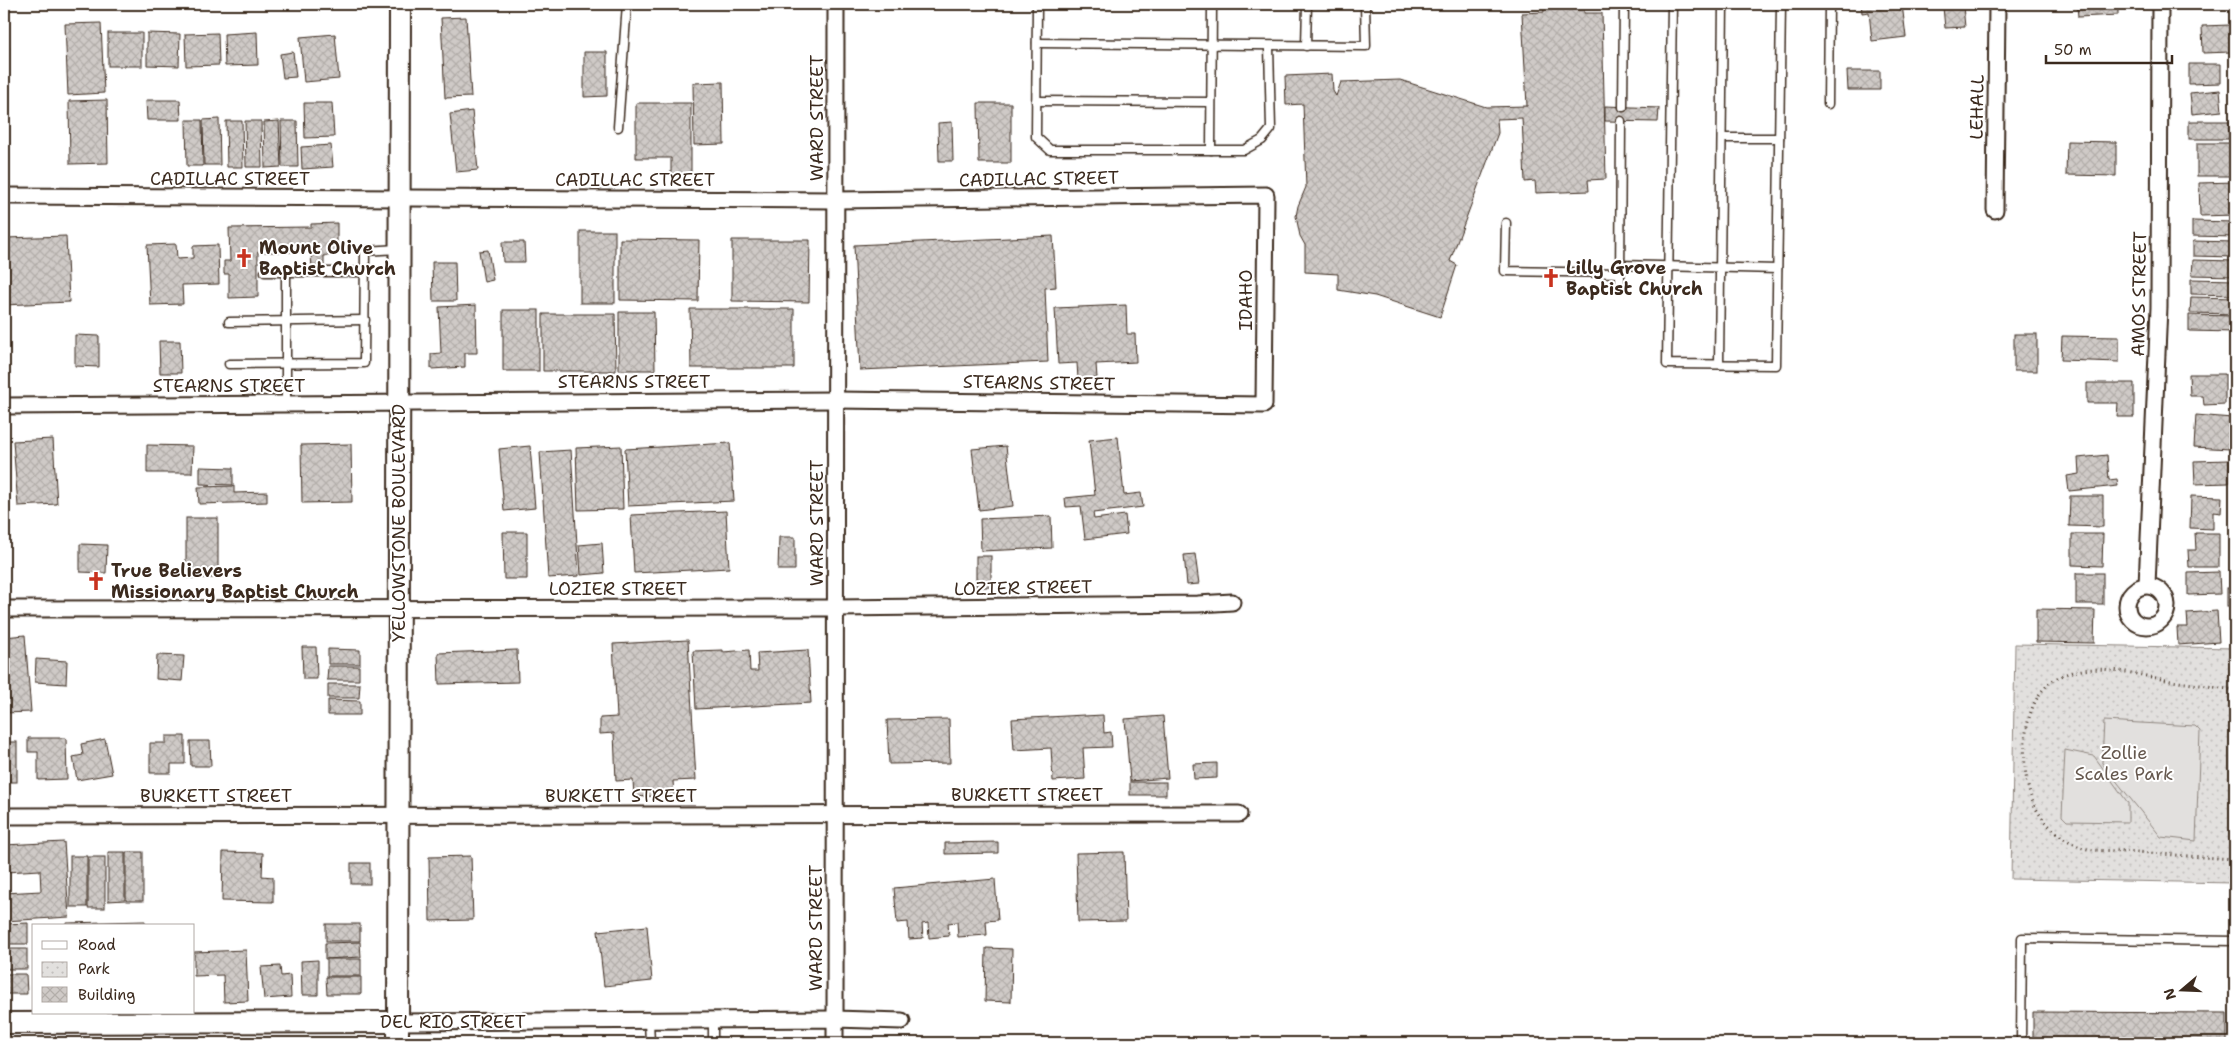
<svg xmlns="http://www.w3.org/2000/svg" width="2239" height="1047" viewBox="0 0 2239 1047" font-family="'Shantell Sans',sans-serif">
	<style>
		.park { fill: url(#park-dots); stroke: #8e857e }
		.pitch { fill: #e2e0de; stroke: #8e857e }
		.building { fill: url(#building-cross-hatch); stroke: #3b2a1e }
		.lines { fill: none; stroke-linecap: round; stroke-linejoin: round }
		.service-casing { stroke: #3b2a1e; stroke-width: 11 }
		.minor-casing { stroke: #3b2a1e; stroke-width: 19 }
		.tertiary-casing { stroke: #3b2a1e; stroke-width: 24 }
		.path { stroke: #3b2a1e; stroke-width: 3; stroke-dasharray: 1 4; stroke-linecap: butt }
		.service { stroke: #fff; stroke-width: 8 }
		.minor { stroke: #fff; stroke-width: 15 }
		.tertiary { stroke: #fff; stroke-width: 20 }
		.labels { text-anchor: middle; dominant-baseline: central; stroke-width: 4; stroke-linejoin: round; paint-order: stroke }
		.street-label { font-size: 18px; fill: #3b2a1e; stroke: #fff }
		.poi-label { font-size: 18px; font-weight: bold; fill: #3b2a1e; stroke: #fff; text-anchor: start }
		.park-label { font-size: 18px; fill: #65584e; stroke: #fff }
	</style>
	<defs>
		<pattern id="park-dots" width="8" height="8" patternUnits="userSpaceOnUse" patternTransform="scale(1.25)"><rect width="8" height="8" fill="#e2e0de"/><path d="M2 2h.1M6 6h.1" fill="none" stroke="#c3c0be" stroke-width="1.8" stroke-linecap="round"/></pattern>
		<pattern id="building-cross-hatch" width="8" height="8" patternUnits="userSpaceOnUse" patternTransform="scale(1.25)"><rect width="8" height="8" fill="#cfcac7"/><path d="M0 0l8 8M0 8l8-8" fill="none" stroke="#b3aeaa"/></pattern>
	</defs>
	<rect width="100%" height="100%" fill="#fff"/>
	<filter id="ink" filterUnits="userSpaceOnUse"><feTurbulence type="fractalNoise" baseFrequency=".02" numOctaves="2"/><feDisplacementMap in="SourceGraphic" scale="10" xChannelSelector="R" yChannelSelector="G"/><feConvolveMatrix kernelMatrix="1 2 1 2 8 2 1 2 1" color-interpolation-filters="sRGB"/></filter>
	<g filter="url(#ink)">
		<path class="park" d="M2015,644L2235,648V883L2011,879Z"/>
		<g class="pitch">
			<path d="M2104,721L2195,726L2200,731L2196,841L2161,837L2102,763Z"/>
			<path d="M2065,750L2094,756L2128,803V822L2067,821L2062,816Z"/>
		</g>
		<g class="building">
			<path d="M1543,4H1584V13H1602L1606,179L1588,180L1589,191L1536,193L1535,181L1525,182L1522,118L1497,119L1498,133L1450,261L1457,265L1440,317L1375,296L1338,290V274L1305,272V245L1300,236L1296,216L1298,206L1306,187L1303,104L1286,105L1285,76L1332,74L1333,91L1336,96L1341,82L1400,80L1486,107L1527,106L1522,13L1544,12Z"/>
			<path d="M1861,4H1902L1906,37L1872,41L1869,12L1862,13Z"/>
			<path d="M2068,4H2118V15L2078,17L2077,5L2068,6Z"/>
			<path d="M1963,6L1965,27L1945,28L1943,7Z"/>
			<path d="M466,17L471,97L445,98L441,18Z"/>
			<path d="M101,23L104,93L68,95L65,24Z"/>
			<path d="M2230,25L2231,52L2203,53L2202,26Z"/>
			<path d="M257,32L258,65L225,66L224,34Z"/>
			<rect x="108" y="33" width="34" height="33"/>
			<path d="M147,33L180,34L179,66L147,65Z"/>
			<path d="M218,33L219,65L186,66L185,34Z"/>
			<path d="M335,34L339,79L304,82L300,37Z"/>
			<path d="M4,47H9L8,92H4Z"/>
			<path d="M293,52L296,77L283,78L280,54Z"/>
			<path d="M584,52H607V96L584,97Z"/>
			<path d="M2189,64H2221V83L2189,84Z"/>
			<path d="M1847,71H1880V90H1848Z"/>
			<path d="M723,82L724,144L694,145L693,83Z"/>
			<path d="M2220,90L2222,111L2192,114L2190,93Z"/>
			<path d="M107,100L108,163L70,164L69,101Z"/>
			<path d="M146,100H180L181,120H147Z"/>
			<path d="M304,103H332L334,137L305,138Z"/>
			<path d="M636,103H691V174H671V158H636Z"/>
			<path d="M978,103H1011V163H979Z"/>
			<path d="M1605,106L1659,108L1658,122L1605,121Z"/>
			<path d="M472,111L478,170L456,172L450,114Z"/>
			<path d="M219,119L220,165H204L203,120Z"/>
			<path d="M186,120H202L203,166H187Z"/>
			<path d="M226,121H242L243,167H227Z"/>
			<path d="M245,121H261L262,167H246Z"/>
			<path d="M279,121L281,167L265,168L264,122Z"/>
			<path d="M281,121H297L298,167H282Z"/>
			<rect x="2189" y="121" width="40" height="18"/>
			<path d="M952,122L953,161H939L938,123Z"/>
			<path d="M2067,141L2116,142V176L2066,175Z"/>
			<rect x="2197" y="143" width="38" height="33"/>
			<path d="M331,145L333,167L302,169L301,147Z"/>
			<path d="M2235,182V215L2200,216L2199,183Z"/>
			<path d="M2192,221L2235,222V237L2192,236Z"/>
			<path d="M337,223V255L324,256V271L312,272L311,252H258V297L229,298V274H224V261H230L229,228L311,227V224Z"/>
			<rect x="580" y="231" width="35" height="72"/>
			<path d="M66,236L69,302L4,305V252H7L6,238Z"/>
			<path d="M1053,236L1056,287L1045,288L1048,362L860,370L854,245Z"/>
			<path d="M620,239L699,240L698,301L620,300Z"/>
			<path d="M732,240H810L809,302L732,301Z"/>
			<path d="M2193,241L2235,242V257L2193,256Z"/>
			<path d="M502,242H524L525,262H503Z"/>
			<path d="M176,244L177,259L193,258V246L218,245L219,284L182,285L183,304L150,305L147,245Z"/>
			<path d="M488,250L493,280L484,282L479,251Z"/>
			<path d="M2193,260L2235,261V276L2192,275Z"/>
			<path d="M432,262H455L456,301H433Z"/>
			<path d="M2191,279L2235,280V295L2191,294Z"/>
			<path d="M2191,297L2235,298V314L2190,313Z"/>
			<path d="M476,305L477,353H465V367L431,369V354L441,353L439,307Z"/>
			<path d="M1126,305L1127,334H1135L1136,362L1096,364L1097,378L1078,379L1077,363L1058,364L1055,308Z"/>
			<path d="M690,309H794V368H691Z"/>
			<rect x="503" y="310" width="36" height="61"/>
			<path d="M619,312H654L655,370H619Z"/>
			<path d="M543,314H615L616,371H543Z"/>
			<path d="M2189,315L2235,316V332L2189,331Z"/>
			<rect x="2014" y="334" width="23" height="37"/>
			<path d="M75,335L99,336V367L75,366Z"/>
			<path d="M2062,336L2119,337V362L2061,360Z"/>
			<path d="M159,341H180L181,373H160Z"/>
			<path d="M2189,374H2225V404L2204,405L2203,396H2190Z"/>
			<path d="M2087,383H2134V417H2117L2118,403H2087Z"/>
			<path d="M2196,415L2232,418L2230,449L2194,447Z"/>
			<path d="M1118,437L1124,495L1141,493L1143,507L1093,513L1094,519L1125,515L1127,534L1085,539L1081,506L1066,507L1065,498L1095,495L1089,440Z"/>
			<path d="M53,439L57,504L18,506L13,441Z"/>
			<path d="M730,443L734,501L628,506L625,449Z"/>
			<path d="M351,444L352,502L302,503L301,445Z"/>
			<path d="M147,445L193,446L192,473H147Z"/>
			<path d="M530,446L535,508L504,511L499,449Z"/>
			<path d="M621,446L623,509L578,510L576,448Z"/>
			<path d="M1006,446L1013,506L979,510L972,449Z"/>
			<path d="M571,450L579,576L548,578L540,452Z"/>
			<path d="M2107,455L2109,480L2117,479L2118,486L2069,491L2067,476L2079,474L2078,458Z"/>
			<path d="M2229,460V483L2195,484L2194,461Z"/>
			<path d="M200,467L233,468V485L200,484Z"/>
			<path d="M234,486V493L267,492V502L199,504L198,487Z"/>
			<path d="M2070,496H2103V527L2069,526Z"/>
			<path d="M2191,496L2222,497L2221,513L2213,512V529L2190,528Z"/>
			<path d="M726,511L729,568L634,573L631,515Z"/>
			<path d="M1051,516L1052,548L981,551L980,519Z"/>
			<rect x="186" y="518" width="32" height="60"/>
			<path d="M503,532H527V579H504Z"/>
			<path d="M2195,533H2219V567H2189L2188,550H2196Z"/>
			<path d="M2072,534H2103L2102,566L2072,565Z"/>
			<path d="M779,537H795V570H778Z"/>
			<path d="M602,543L604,573L581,575L579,545Z"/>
			<path d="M80,544L107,545L106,573L80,572Z"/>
			<path d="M1195,554L1199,584L1187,585L1184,555Z"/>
			<rect x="976" y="556" width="15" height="31"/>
			<path d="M2219,572L2220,594L2188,595V573Z"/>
			<rect x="2076" y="573" width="27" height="31"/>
			<rect x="2227" y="588" width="8" height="18"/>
			<path d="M2036,609L2095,610L2094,643L2036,642Z"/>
			<path d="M2217,611L2219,642L2178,645L2177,627H2188L2187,613Z"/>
			<path d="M25,635L31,712L4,713V637Z"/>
			<path d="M688,640L696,780L673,781L674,795L634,797L633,780L616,781L614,733L600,734V718L617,717L613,644Z"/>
			<path d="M302,647H316L317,679H303Z"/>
			<path d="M328,649L360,650V664H328Z"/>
			<path d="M517,650L518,682L439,684L438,653Z"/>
			<path d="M723,650V652L749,650L750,671H758L757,653L808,650L811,703L696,709L693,651Z"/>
			<path d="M157,655L184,656L182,681L156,679Z"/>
			<path d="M36,659L67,661L66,684L35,682Z"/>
			<path d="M328,666H359V680H327Z"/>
			<path d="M328,684H360L359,698H328Z"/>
			<path d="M328,700L360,701V715H328Z"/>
			<path d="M1084,715V716L1103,715L1104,733L1111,732L1112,747L1083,748L1085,779L1053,781L1051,748L1014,750L1012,719Z"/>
			<path d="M1163,716L1168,778L1130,781L1125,719Z"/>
			<path d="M949,719L950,763L889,764L887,720Z"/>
			<path d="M166,736H185V764H171V773H150V743H166Z"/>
			<path d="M28,738H66L67,779L38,780V752H28Z"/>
			<path d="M105,739L112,774L77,780L73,757L83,755L81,744Z"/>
			<path d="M190,741H210L211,766H191Z"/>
			<rect x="4" y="742" width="13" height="40"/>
			<path d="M1217,763V778L1194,779L1193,764Z"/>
			<rect x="1130" y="782" width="36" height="13"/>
			<path d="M64,842L69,917L5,921L4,893L41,891L40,870L5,872L4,845Z"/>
			<path d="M998,842V853L945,854V843Z"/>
			<path d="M108,852H125V900L108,901Z"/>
			<rect x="126" y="852" width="17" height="49"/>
			<path d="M223,852L263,853L262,876L273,877V902L222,901Z"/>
			<path d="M1124,852L1126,921L1078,922L1076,853Z"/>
			<rect x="70" y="856" width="17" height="51"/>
			<path d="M471,856L473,920L430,921L429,857Z"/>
			<rect x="88" y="857" width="17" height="51"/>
			<rect x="351" y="863" width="19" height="21"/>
			<path d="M995,879L998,920L986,921L987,935L958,937L957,922L948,923L949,936L929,938L928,923L922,924L923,938L909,939L908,922L897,923L894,888Z"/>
			<path d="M145,921V926H67V923Z"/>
			<path d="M28,923V944H4V924Z"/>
			<rect x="326" y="924" width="34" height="17"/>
			<path d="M647,926L652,981L604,986L598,931Z"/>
			<path d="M360,942L361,957L325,959V943Z"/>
			<path d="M986,948L1012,949L1011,1002L985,1001Z"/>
			<rect x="4" y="949" width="23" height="20"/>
			<path d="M246,950L248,1001L224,1002L223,975L194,976V952Z"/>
			<rect x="327" y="959" width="34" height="17"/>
			<path d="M318,960V995H302L301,961Z"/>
			<path d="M280,966L281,976L290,975L291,997L264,999L261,967Z"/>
			<path d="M4,974H26L27,994H4Z"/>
			<path d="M326,977H361V994H327Z"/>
			<path d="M2033,1012L2227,1013V1043H2033Z"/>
		</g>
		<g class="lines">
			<g class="service-casing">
				<g id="service">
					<path d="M1037,4L1036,137L1050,150H1244L1262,140L1271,129L1269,46"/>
					<path d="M1672,4L1667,364L1776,365L1781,4"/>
					<path d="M1037,43L1366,46L1365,4"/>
					<path d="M1306,46L1307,4"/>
					<path d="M1036,101L1210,102"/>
					<path d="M1828,104L1829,4"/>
					<path d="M1623,107L1624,4"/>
					<path d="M618,127L627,4"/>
					<path d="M1722,138H1779"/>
					<path d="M1211,150L1212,4"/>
					<path d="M1506,223L1505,271L1620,273"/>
					<path d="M1620,265L1777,269"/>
					<path d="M265,272H365"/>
					<path d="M1620,285L1621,121"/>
					<path d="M229,322L365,320"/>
					<path d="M229,364L364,363L365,251L398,249"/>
					<path d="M1719,364L1723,4"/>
					<path d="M286,404V272"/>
					<path d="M713,1020V1043"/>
					<path d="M649,1021L650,1043"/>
					<path d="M2021,1043L2022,938L2235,941"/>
				</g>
			</g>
			<g class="minor-casing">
				<g id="minor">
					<path d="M4,196L836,200L1266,195L1264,405L836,400L4,406"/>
					<path d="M1995,210L1997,4"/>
					<path d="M2147,585L2159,307L2160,4"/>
					<circle cx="2147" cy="606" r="20"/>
					<path d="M4,609L835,608L1198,604L1232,602"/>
					<path d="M4,816L1239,814"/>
					<path d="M398,1022L835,1019L902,1021"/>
					<path d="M835,1043L836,4"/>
				</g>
			</g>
			<g class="tertiary-casing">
				<g id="tertiary">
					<path d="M4,1023L398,1022"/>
					<path d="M398,1043L400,4"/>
				</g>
			</g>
			<path class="path" d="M2235,690C2214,687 2193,684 2171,681C2137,675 2093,660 2059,677C2021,695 2019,762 2031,797C2038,819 2059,838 2080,847C2093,852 2112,850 2125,851C2162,854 2199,857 2235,859"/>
			<use href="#service" class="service"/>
			<use href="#minor" class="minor"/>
			<use href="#tertiary" class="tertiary"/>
		</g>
	</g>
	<defs>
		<g id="church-bare" transform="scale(1.5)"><path d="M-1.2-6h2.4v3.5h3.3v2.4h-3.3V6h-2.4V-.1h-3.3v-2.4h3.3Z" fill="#c8321e" stroke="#fff" stroke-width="2.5" paint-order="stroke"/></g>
	</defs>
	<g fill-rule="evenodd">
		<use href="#church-bare" x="244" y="258"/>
		<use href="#church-bare" x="1551" y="278"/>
		<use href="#church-bare" x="96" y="581"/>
	</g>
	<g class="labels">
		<g class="street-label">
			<text transform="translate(1977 107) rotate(-89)">LEHALL</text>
			<text transform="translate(817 118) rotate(-90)">WARD STREET</text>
			<text x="230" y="179">CADILLAC STREET</text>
			<text transform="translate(1039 179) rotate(-1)">CADILLAC STREET</text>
			<text x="635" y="180">CADILLAC STREET</text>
			<text transform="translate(2139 294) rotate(-89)">AMOS STREET</text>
			<text transform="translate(1246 300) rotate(-90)">IDAHO</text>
			<text x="634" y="382">STEARNS STREET</text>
			<text transform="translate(1039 383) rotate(1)">STEARNS STREET</text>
			<text x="229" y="386">STEARNS STREET</text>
			<text transform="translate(399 523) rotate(-90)">YELLOWSTONE BOULEVARD</text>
			<text transform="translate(817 523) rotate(-90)">WARD STREET</text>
			<text transform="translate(1023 588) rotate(-1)">LOZIER STREET</text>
			<text x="618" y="589">LOZIER STREET</text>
			<text x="1027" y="795">BURKETT STREET</text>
			<text x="216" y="796">BURKETT STREET</text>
			<text x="621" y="796">BURKETT STREET</text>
			<text transform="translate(816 928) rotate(-90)">WARD STREET</text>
			<text x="453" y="1022">DEL RIO STREET</text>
		</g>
		<g class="poi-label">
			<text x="259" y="248">Mount Olive<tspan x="259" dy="21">Baptist Church</tspan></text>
			<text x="1566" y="268">Lilly Grove<tspan x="1566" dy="21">Baptist Church</tspan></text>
			<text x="111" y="571">True Believers<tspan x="111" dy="21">Missionary Baptist Church</tspan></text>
		</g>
		<g class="park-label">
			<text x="2124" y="753">Zollie<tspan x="2124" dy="21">Scales Park</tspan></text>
		</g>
	</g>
	<rect width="2239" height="1047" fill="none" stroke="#fff" stroke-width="20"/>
	<rect x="10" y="10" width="2219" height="1027" fill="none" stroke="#3b2a1e" stroke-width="2" filter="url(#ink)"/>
	<rect x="32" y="924" width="162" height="90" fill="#ffffff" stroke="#b1aaa5"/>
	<rect x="42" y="941" width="25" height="8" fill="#ffffff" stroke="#b1aaa5"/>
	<text x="78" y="950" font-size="15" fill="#3b2a1e">Road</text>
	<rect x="42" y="962" width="25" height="15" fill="url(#park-dots)" stroke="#b1aaa5"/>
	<text x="78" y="974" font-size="15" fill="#3b2a1e">Park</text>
	<rect x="42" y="987" width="25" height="15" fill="url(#building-cross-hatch)" stroke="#b1aaa5"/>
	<text x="78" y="1000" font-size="15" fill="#3b2a1e">Building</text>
	<g transform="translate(2182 990) rotate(251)" stroke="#ffffff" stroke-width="4" paint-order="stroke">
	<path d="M0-4L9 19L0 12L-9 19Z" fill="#3b2a1e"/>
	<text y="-8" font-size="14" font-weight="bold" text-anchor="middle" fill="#3b2a1e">N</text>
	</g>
	<path d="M2046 55v8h126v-8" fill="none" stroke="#3b2a1e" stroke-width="2.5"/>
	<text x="2054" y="55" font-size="15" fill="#3b2a1e" stroke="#ffffff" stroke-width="4" paint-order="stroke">50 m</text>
</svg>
